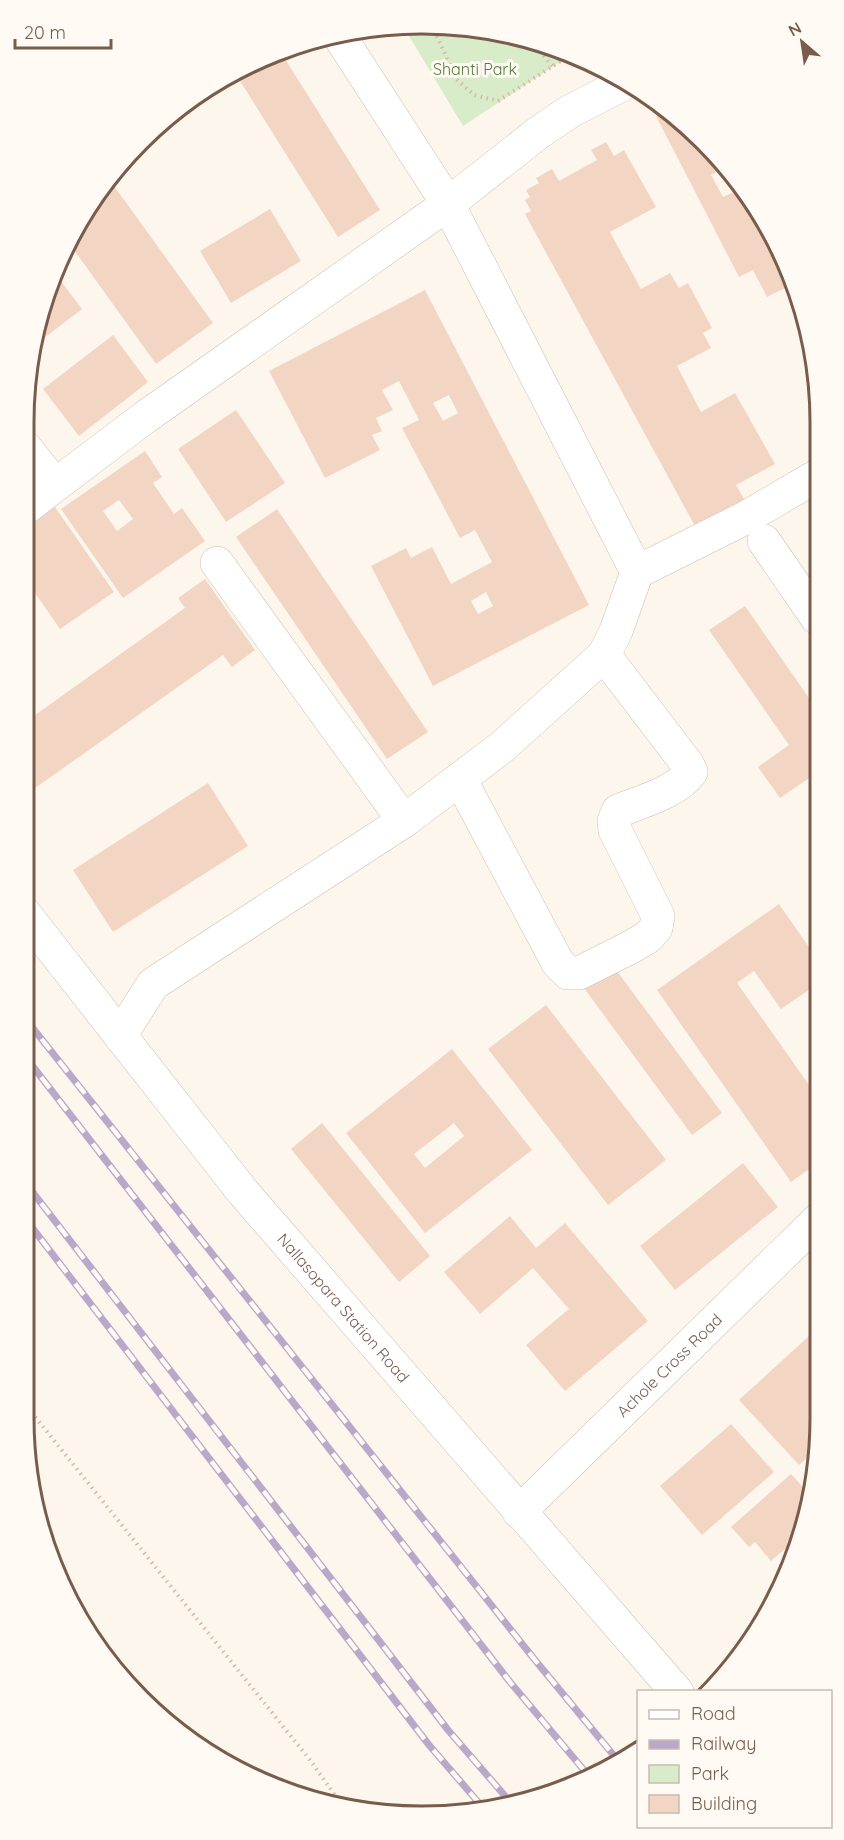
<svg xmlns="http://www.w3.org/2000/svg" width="844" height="1840" viewBox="0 0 844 1840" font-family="Quicksand,sans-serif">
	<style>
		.green { fill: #d8ecc9 }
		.building { fill: #f3d5c3; fill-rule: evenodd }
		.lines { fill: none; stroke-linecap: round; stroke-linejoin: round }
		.minor-casing { stroke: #d1beb0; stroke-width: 34 }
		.path { stroke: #d9b8a5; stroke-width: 4; stroke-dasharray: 1.5 4.5; stroke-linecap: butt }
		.minor { stroke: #fff; stroke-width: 33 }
		.rail-casing { stroke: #b9a8c9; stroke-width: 7 }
		.rail { stroke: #fffaf3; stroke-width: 4.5; stroke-dasharray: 14; stroke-linecap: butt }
		.labels { text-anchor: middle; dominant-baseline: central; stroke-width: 6; stroke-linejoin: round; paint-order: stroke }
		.park-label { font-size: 16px; fill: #537a41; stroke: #fffaf3 }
		.street-label { font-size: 16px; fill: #7a5c4d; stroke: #fffaf3 }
		.rim { fill: none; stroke: #7a5c4d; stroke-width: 3 }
	</style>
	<rect width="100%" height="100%" fill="#fdf6ec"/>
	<path class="green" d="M422,24L499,32L572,54L463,126L403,26Z"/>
	<g class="building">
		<path d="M280,51L380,210L338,237L235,73L269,54Z"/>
		<path d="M668,110L726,167L711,175L723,197L742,188L790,269L793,284L767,297L753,270L739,277L656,116Z"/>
		<path d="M606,142L614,156L624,150L656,207L610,232L641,289L670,273L679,288L688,283L712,328L703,333L711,348L677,366L701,412L735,393L775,464L736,485L745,501L696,528L525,214L531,211L525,200L530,197L526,190L539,183L536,178L552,169L559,181L597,160L591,150Z"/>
		<path d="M109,179L213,323L156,364L69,243L91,201Z"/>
		<path d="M270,209L301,261L231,303L200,251Z"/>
		<path d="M54,272L82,309L31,348L32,345Z"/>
		<path d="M425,290L589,605L433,686L371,566L406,548L411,558L432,547L451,584L492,562L475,530L460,538L402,428L419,420L399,381L382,390L393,410L376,418L382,431L372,435L380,450L325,478L269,371ZM449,395L458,413L443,421L433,403ZM486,592L493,606L478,614L471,601Z"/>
		<path d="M113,335L148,382L79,436L43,389Z"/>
		<path d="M236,410L285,483L226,522L178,449Z"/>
		<path d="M145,451L162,477L153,483L174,514L182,508L205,541L123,598L61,509ZM119,500L133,519L117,531L103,511Z"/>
		<path d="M55,507L114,592L60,629L24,577V528Z"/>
		<path d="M277,509L428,732L387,759L236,537Z"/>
		<path d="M205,579L255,650L232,667L223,655L24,796V723L185,608L178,598Z"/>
		<path d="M24,588L34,603L24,610Z"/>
		<path d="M745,606L818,711V772L780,798L758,767L789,745L709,630Z"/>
		<path d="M208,783L248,846L113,932L73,870Z"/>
		<path d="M779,904L818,960L819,983L781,1009L754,971L737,983L819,1099V1162L791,1182L657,990Z"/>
		<path d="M614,967L722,1113L692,1135L584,988Z"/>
		<path d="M546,1005L666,1160L608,1205L488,1049Z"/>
		<path d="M819,1040V1060L809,1047Z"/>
		<path d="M452,1049L532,1150L425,1233L346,1133ZM454,1123L464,1136L425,1168L414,1154Z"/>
		<path d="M322,1123L430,1256L399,1282L291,1149Z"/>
		<path d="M743,1163L778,1207L675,1290L640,1246Z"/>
		<path d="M510,1216L536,1248L565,1223L648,1321L565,1391L526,1345L569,1309L533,1268L480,1314L444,1272Z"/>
		<path d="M820,1326V1383L813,1389L820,1397L817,1449L799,1465L739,1400Z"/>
		<path d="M731,1424L774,1472L702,1535L660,1486Z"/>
		<path d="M791,1474L812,1497L801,1535L771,1561L755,1542L749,1547L731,1527Z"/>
	</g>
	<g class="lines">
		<g class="minor-casing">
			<g id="minor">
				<path d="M24,446L55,485"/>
				<path d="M24,509L144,418L448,204L538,133L569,112L625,83"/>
				<path d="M764,541L817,618"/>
				<path d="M217,563L404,821"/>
				<path d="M637,572L745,518L817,476"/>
				<path d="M460,779L558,963L568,973H579L631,947L648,937L656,928L658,916L615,830L614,821L618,811C640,802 677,792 691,772L688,765L604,655"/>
				<path id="s1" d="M24,913L243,1192L677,1692"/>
				<path d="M120,1036L153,984L404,821L502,747L604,655L616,631L637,572L448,204L338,34"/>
				<path id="s2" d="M519,1512L819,1219"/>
			</g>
		</g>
		<g class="path">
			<path d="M432,25L456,79L474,95L498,101L572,54"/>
			<path d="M532,42L552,66"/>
			<path d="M24,1403L310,1760L344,1808"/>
		</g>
		<use href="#minor" class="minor"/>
		<g class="rail-casing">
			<g id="rail">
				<path d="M24,1017L535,1660L620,1763"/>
				<path d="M24,1055L510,1682L588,1775"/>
				<path d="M24,1181L448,1730L512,1804"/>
				<path d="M24,1217L429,1745L485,1810"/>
			</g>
		</g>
		<use href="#rail" class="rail"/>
	</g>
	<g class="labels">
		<g class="park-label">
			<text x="475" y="69">Shanti Park</text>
		</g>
		<g class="street-label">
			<text stroke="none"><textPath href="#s1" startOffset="508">Nallasopara Station Road</textPath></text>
			<text stroke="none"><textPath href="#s2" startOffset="210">Achole Cross Road</textPath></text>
		</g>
	</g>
	<path d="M0 0H844V1840H0ZM422 34H422A388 388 0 0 1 810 422V1418A388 388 0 0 1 422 1806H422A388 388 0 0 1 34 1418V422A388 388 0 0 1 422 34Z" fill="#fffaf3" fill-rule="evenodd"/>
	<path class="rim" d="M422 34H422A388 388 0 0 1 810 422V1418A388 388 0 0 1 422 1806H422A388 388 0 0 1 34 1418V422A388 388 0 0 1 422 34Z"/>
	<rect x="637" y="1690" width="195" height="138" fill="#fffaf3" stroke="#cabbb1" stroke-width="1.5"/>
	<rect x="649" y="1710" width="30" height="9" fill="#ffffff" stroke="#cabbb1" stroke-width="1.5"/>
	<text x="691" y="1720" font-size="18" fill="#7a5c4d">Road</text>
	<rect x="649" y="1740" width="30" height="9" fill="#b9a8c9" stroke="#cabbb1" stroke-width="1.5"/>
	<text x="691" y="1750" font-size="18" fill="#7a5c4d">Railway</text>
	<rect x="649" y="1765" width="30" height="18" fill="#d8ecc9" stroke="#cabbb1" stroke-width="1.5"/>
	<text x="691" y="1780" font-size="18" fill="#7a5c4d">Park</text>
	<rect x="649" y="1795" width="30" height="18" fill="#f3d5c3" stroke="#cabbb1" stroke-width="1.5"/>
	<text x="691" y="1810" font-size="18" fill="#7a5c4d">Building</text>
	<g transform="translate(802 42) rotate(331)" stroke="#fffaf3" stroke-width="4.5" paint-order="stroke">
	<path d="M0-4.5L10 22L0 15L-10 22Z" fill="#7a5c4d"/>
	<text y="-9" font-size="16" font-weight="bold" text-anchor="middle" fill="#7a5c4d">N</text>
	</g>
	<path d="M15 39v9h96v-9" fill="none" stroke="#7a5c4d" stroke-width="3"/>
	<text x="24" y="39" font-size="18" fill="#7a5c4d" stroke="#fffaf3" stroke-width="4.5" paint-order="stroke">20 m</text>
</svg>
